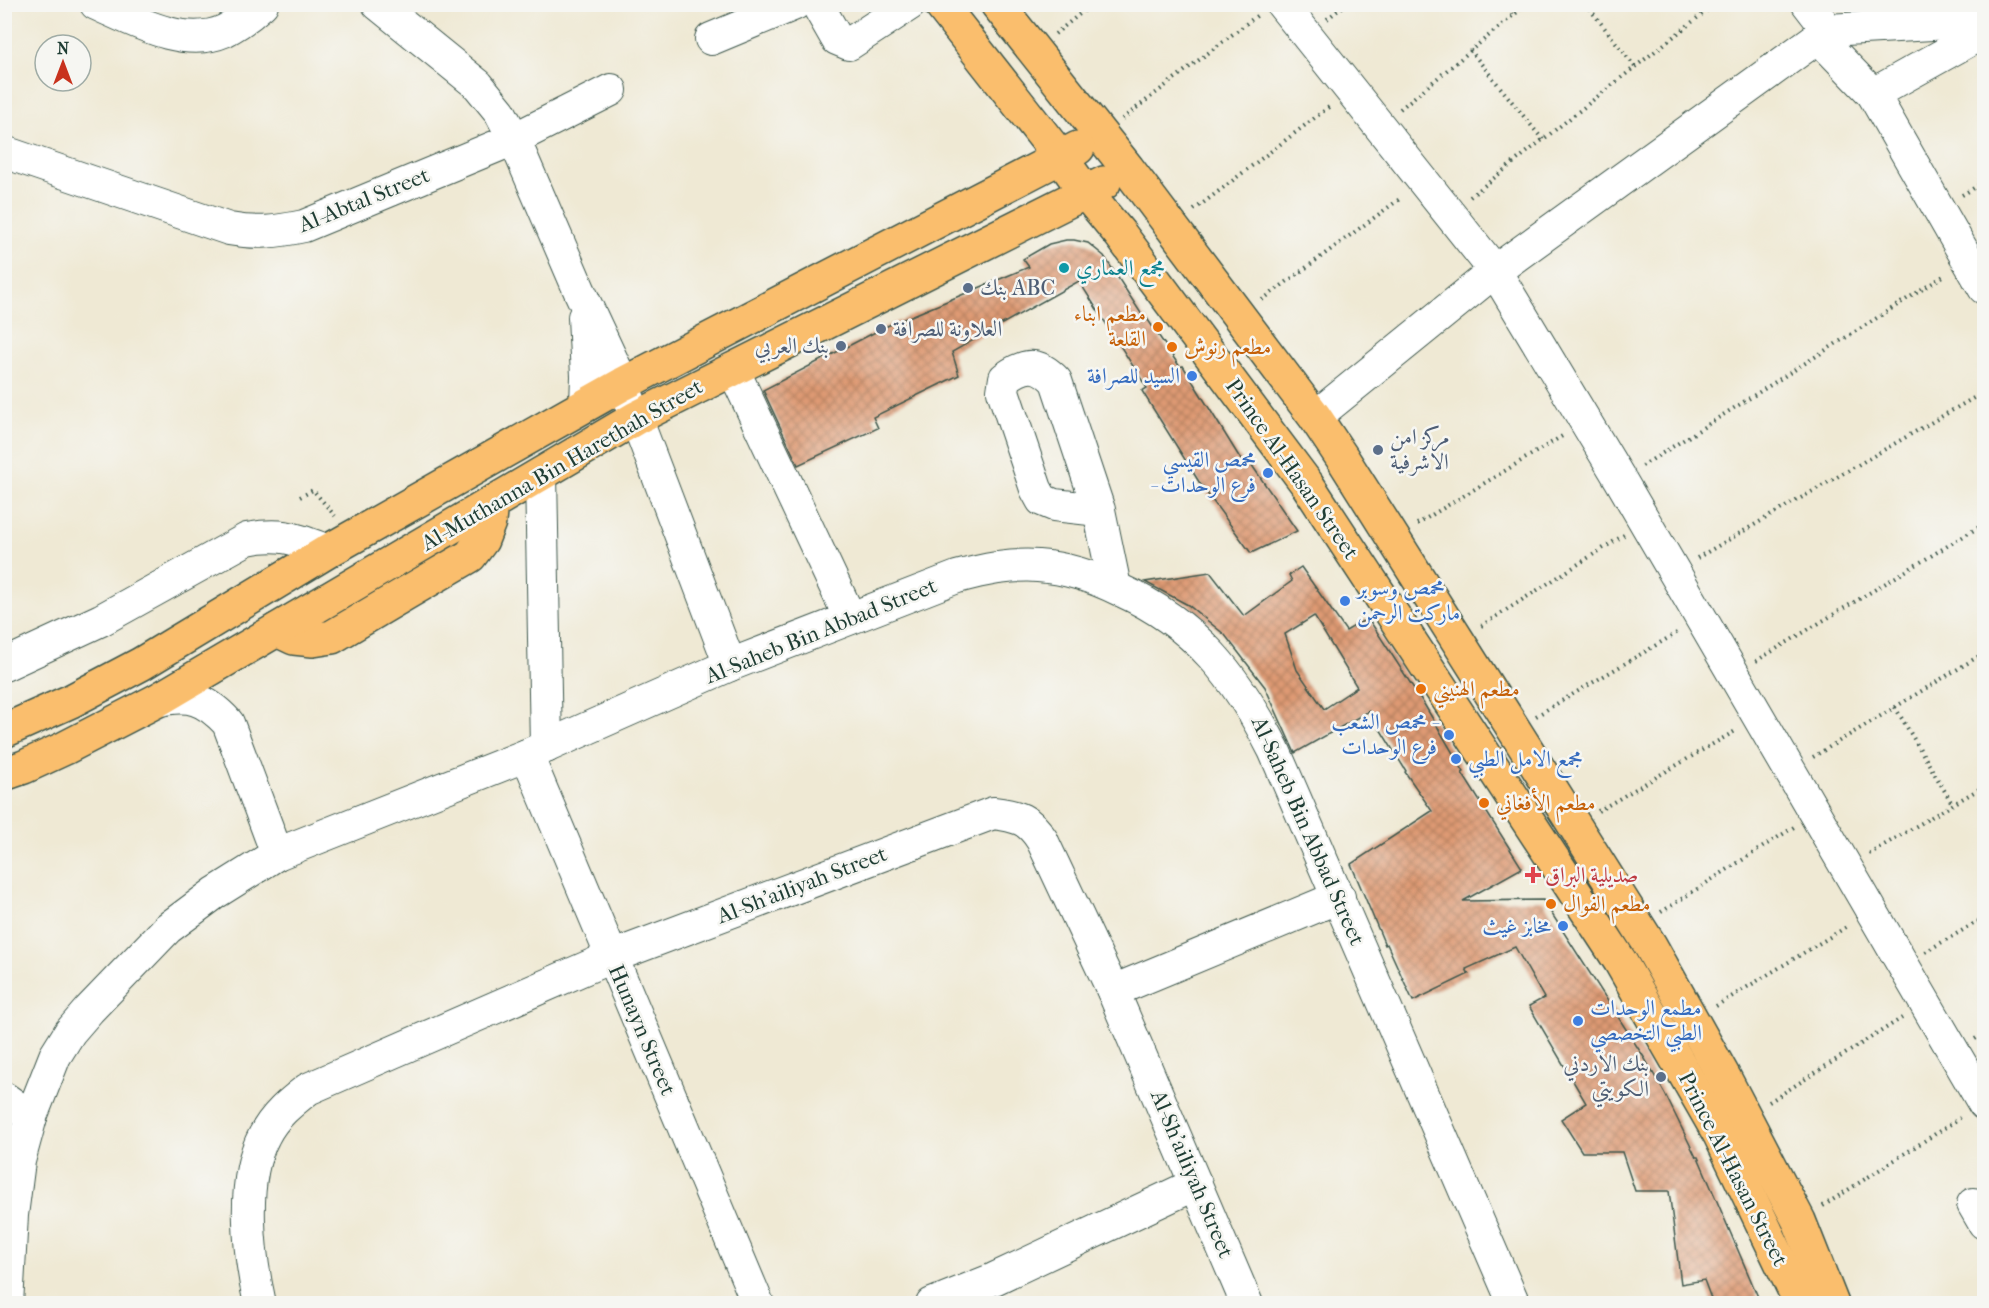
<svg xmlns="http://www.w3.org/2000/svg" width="1989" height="1308" viewBox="0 0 1989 1308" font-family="'IM FELL French Canon',Amiri,serif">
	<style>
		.building { fill: url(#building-cross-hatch); fill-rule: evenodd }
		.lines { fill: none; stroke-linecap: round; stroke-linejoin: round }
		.minor-casing { stroke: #3e574c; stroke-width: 34 }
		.highway-casing { stroke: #3e574c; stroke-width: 36 }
		.path { stroke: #3e574c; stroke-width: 4; stroke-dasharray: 1.5 4.5; stroke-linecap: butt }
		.minor { stroke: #fff; stroke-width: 32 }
		.highway { stroke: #fabe6d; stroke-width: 33 }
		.culture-dot { fill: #0f9aa8; stroke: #f6f6f2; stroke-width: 2 }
		.service-dot { fill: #5c6f8a; stroke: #f6f6f2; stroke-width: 2 }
		.food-dot { fill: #e8710a; stroke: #f6f6f2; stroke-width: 2 }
		.shop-dot { fill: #3f7fe0; stroke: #f6f6f2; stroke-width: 2 }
		.health-dot { fill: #e0444e; stroke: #f6f6f2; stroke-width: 2 }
		.labels { text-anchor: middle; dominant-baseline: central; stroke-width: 5; stroke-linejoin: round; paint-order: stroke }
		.street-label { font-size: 22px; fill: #1f3d34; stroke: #f6f6f2 }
		.culture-label { font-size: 22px; fill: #0d838f; stroke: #f6f6f2; text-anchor: start }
		.service-label { font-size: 22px; fill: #4e5e75; stroke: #f6f6f2; text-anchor: start }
		.food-label { font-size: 22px; fill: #c56008; stroke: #f6f6f2; text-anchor: start }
		.shop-label { font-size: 22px; fill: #366cbe; stroke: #f6f6f2; text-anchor: end }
		.health-label { font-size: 22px; fill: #be3a42; stroke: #f6f6f2; text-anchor: start }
	</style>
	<defs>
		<pattern id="building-cross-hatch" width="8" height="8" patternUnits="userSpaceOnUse" patternTransform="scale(1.5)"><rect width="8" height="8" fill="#de9a73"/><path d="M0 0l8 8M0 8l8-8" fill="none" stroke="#b37f5f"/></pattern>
	</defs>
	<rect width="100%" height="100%" fill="#f6f6f2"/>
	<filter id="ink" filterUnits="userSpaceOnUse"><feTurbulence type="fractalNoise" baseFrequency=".0167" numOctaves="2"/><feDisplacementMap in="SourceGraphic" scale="12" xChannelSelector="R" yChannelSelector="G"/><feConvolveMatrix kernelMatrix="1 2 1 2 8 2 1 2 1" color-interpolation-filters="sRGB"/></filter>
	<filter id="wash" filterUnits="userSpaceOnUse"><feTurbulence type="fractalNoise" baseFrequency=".008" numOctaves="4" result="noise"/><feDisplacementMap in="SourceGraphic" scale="24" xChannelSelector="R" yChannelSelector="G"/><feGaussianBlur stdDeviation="1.35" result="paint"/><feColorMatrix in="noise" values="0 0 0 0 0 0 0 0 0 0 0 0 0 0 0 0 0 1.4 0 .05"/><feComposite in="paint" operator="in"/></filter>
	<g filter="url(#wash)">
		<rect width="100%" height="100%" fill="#efe9d4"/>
		<g id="blocks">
			<g class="building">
				<path d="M1066,240H1074L1088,243L1104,256L1144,318L1146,317L1180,367L1183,366L1243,463L1249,461L1297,531L1251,553L1201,485L1142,391L1147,388L1079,281L952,352L959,375L873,417L878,428L798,465L763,390L887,326L1029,267L1023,259L1049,244Z"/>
				<path d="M1301,567L1346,631L1368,618L1424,704L1464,772L1462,773L1522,868L1463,901L1543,900L1645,1059L1665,1094L1696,1157H1698L1761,1304H1713L1704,1280L1681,1284L1669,1191H1635L1622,1152H1582L1561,1119L1586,1103L1529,1006L1544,998L1515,947L1466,969L1469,974L1413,1001L1387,944L1385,945L1351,864L1432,811L1405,772L1406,771L1369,711L1295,753L1265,687L1225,635L1188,605L1145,582L1210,572L1244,616L1292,581L1289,575ZM1314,616L1357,687L1324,709L1297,670L1285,634Z"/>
			</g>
		</g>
	</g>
	<g filter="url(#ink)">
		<use href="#blocks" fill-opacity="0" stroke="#3e574c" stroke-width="1.5"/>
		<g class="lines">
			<g class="minor-casing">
				<g id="minor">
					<path d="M96,4C133,20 183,49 224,31C238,24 251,14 262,4"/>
					<path d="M378,4L478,85L500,112L514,139L580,292L623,384L730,665"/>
					<path d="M817,4L837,39L849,44L910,4"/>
					<path d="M1282,4L1495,271L1620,479L1984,1104"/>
					<path d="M1808,4L1828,30"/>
					<path d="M1819,38L1873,94L1984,288"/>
					<path d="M711,39L795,4"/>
					<path d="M1873,94L1984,32"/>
					<path d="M4,152L229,229C257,234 276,232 304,226L514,139L611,90"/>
					<path d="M584,317L587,376L586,404"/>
					<path d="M733,369L850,618"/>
					<path d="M1315,417L1495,271L1828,30L1984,21"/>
					<path d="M541,474L546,747"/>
					<path d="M1099,510L1054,505L1042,500L1036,489L1003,391L1005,378C1026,363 1038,362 1056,381L1099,510L1115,587"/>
					<path d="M4,665L101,620L247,539C282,532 296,539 328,551"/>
					<path d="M156,701C189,693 205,698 228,723L277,854"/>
					<path d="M527,755L758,1304"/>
					<path d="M1113,991L1339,897"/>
					<path d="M4,1098L31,1117"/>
					<path d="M1973,1204L1984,1223"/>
					<path d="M7,1304L12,1215L19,1161L31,1117L55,1056L70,1032L89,1010L168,928L215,893L277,854L527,755L730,665L957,577C983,570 1010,564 1038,566C1067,568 1094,577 1120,590C1196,624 1237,677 1274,750L1514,1304"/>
					<path d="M260,1304C249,1255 240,1181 264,1136C274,1116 290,1103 308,1089L611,957L993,813C1018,816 1029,819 1042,840L1113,991L1247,1304"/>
					<path d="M932,1304L994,1279L1196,1184"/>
				</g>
			</g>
			<g class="highway-casing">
				<g id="highway">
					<path d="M940,4L1061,158L1086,193L1120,234L1307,484L1620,961L1720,1135L1801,1304"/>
					<path d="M997,4L1128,169L1315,417L1343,459L1650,945L1725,1079L1799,1221L1832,1304"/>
					<path d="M277,630L294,638L313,640L332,637L408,592L470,556L482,540L489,522L491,503"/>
					<path d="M4,731L71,701L141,664L328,551L623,384L1078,148"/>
					<path d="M4,774L24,767L65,748L156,701L636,418L1104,183"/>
				</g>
			</g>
			<g class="path">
				<path d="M1504,4L1513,15"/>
				<path d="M1586,4L1635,67"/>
				<path d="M1327,19L1346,4"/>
				<path d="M1055,34L1092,4"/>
				<path d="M1470,50L1543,140"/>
				<path d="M1400,109L1527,4"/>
				<path d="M1122,119L1259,14"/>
				<path d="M1962,195L1984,182"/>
				<path d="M1470,197L1715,4"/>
				<path d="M1194,210L1329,107"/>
				<path d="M1262,300L1401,198"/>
				<path d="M1642,466L1945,275"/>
				<path d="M300,497L313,490L335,516"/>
				<path d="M1417,524L1564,435"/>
				<path d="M1697,558L1984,392"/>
				<path d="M1481,626L1624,535"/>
				<path d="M1756,661L1984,524"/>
				<path d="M1895,707L1953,805"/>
				<path d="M1536,716L1680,631"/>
				<path d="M1813,757L1984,653"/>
				<path d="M1598,811L1737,730"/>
				<path d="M1869,854L1984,786"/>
				<path d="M1661,912L1794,827"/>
				<path d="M1925,952L1984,918"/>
				<path d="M1716,1006L1848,926"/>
				<path d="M1975,1039L1984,1033"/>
				<path d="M1769,1102L1902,1018"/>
				<path d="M1823,1206L1960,1118"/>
			</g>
			<use href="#minor" class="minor"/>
			<use href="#highway" class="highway"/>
		</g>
	</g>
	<circle class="culture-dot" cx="1064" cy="268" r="6"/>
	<g class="service-dot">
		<circle cx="968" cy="288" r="6"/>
		<circle cx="881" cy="329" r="6"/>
		<circle cx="841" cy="346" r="6"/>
		<circle cx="1378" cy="450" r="6"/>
		<circle cx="1661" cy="1077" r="6"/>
	</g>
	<g class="food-dot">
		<circle cx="1158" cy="327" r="6"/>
		<circle cx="1172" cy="347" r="6"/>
		<circle cx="1421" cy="689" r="6"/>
		<circle cx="1484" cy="803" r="6"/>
		<circle cx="1551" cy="904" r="6"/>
	</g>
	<g class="shop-dot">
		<circle cx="1192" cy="376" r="6"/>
		<circle cx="1268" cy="473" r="6"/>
		<circle cx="1345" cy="601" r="6"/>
		<circle cx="1449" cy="735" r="6"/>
		<circle cx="1456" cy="759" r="6"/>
		<circle cx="1563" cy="926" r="6"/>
		<circle cx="1578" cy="1021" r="6"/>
	</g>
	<path class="health-dot" d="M1530 866h6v6h6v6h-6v6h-6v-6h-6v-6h6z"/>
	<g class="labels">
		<g class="street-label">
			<text transform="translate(364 200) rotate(-22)">Al-Abtal Street</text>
			<text transform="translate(562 465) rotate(-30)">Al-Muthanna Bin Harethah Street</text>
			<text transform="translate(1292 469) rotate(55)">Prince Al-Hasan Street</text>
			<text transform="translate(821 631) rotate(-22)">Al-Saheb Bin Abbad Street</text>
			<text transform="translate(1308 831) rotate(66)">Al-Saheb Bin Abbad Street</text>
			<text transform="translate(802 885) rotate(-21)">Al-Sh'ailiyah Street</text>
			<text transform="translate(642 1030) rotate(67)">Hunayn Street</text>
			<text transform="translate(1733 1169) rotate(63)">Prince Al-Hasan Street</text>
			<text transform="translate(1192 1174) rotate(67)">Al-Sh'ailiyah Street</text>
		</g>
		<g class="culture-label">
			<text x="1076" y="268">مجمع العماري</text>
		</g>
		<g class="service-label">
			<text x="980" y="288">بنك ABC</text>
			<text x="893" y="329">العلاونة للصرافة</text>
			<text x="829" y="346" text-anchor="end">بنك العربي</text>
			<text x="1390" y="437">مركز امن<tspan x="1390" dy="25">الاشرفية</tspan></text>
			<text x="1649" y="1064" text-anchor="end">بنك الأردني<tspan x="1649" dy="25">الكويتي</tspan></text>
		</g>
		<g class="food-label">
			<text x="1146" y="314" text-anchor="end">مطعم ابناء<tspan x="1146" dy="25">القلعة</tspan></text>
			<text x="1184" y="347">مطعم رنوش</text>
			<text x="1433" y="689">مطعم الهنيني</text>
			<text x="1496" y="803">مطعم الأفغاني</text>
			<text x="1563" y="904">مطعم الفوال</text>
		</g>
		<g class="shop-label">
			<text x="1180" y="376">السيد للصرافة</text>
			<text x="1256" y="460">محمص القيسي<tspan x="1256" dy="25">- فرع الوحدات</tspan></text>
			<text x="1357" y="588" text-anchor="start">محمص وسوبر<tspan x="1357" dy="25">ماركت الرحمن</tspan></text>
			<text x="1437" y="722">محمص الشعب -<tspan x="1437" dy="25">فرع الوحدات</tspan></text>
			<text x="1468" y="759" text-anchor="start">مجمع الامل الطبي</text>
			<text x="1551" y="926">مخابز غيث</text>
			<text x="1590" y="1008" text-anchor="start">مطمع الوحدات<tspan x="1590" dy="25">الطبي التخصصي</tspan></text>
		</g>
		<g class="health-label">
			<text x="1545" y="875">صديلية البراق</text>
		</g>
	</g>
	<rect width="1989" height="1308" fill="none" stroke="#f6f6f2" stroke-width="24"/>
	<g transform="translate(63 63)"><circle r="28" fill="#f6f6f2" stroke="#a0aca6" stroke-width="1.5"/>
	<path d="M0-4.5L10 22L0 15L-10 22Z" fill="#c8321e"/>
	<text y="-9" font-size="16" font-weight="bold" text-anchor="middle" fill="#1f3d34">N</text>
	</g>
</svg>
